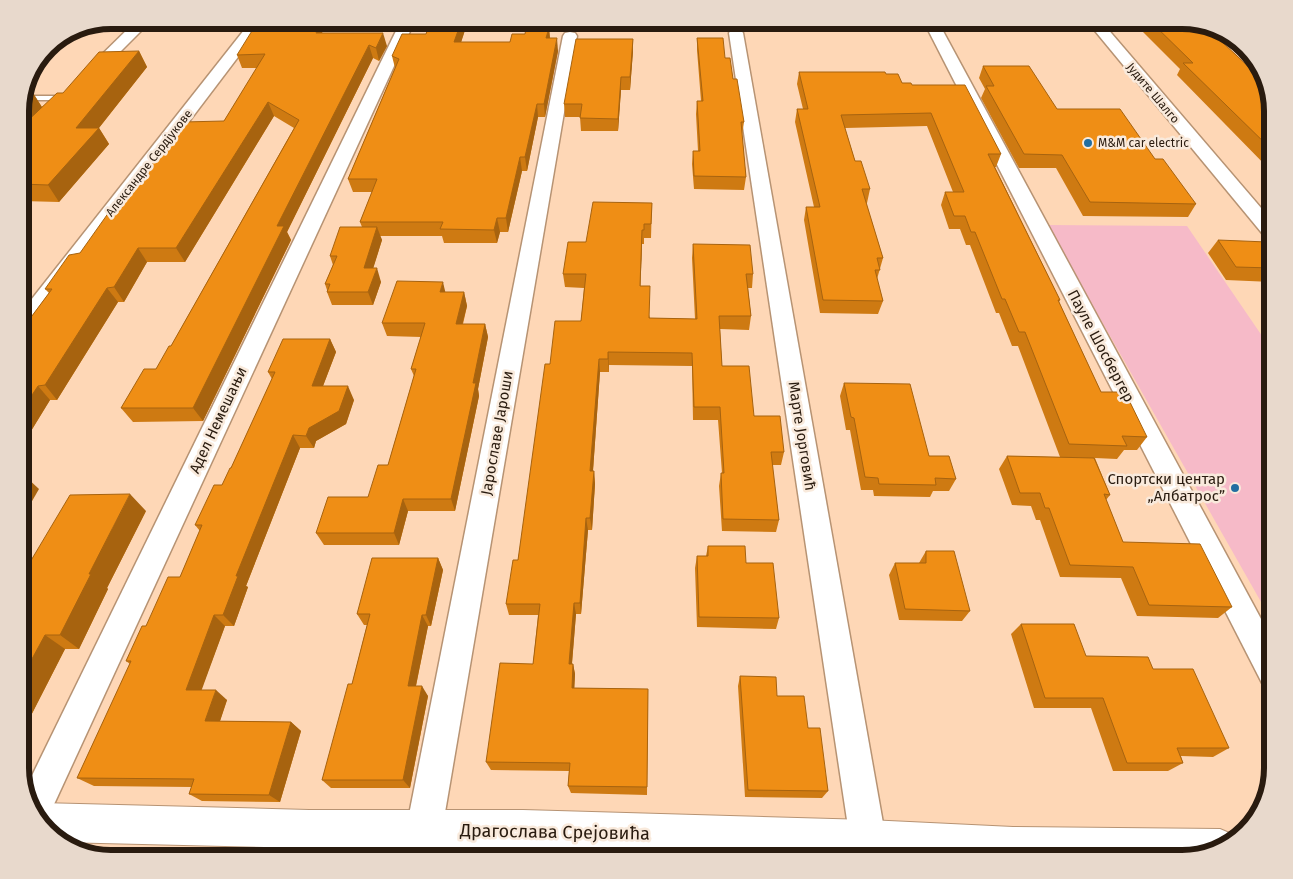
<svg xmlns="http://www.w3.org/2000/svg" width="1293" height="879" viewBox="0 0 1293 879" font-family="'Fira Sans',sans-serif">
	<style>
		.green { fill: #f6bac8 }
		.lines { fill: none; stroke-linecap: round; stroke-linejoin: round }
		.service-casing { stroke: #b79373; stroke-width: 3 }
		.minor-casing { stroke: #b79373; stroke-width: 3 }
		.tertiary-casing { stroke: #b79373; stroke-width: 2 }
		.service { fill: #fff; fill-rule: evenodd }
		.minor { fill: #fff; fill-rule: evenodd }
		.tertiary { fill: #fff; fill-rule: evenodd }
		.wall { fill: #ce7a12 }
		.shaded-wall { fill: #a7630f }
		.building { fill: #ef8e15; stroke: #a7630f }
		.poi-dot { fill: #226ea1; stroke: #f9eadc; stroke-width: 2 }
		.labels { text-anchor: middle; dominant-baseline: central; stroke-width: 5; stroke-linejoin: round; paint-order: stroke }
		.far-street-label { font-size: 12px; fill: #291b0f; stroke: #f9eadc }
		.far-poi-label { font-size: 12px; fill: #291b0f; stroke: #f9eadc; text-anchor: start }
		.street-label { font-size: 15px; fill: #291b0f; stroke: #f9eadc }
		.poi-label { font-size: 15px; fill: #291b0f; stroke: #f9eadc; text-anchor: end }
		.near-street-label { font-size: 18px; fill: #291b0f; stroke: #f9eadc }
		.rim { fill: none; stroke: #291b0f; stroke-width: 6 }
	</style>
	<rect width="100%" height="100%" fill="#fed7b6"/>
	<path class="green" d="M1047,225L1187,226L1273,352V623Z"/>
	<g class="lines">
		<g class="service-casing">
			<g id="service">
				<path d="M25,96H66L70,98L66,100H22Z"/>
				<path d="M309,822L315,825L318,831L310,859H292L303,825Z"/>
			</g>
		</g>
		<g class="minor-casing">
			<g id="minor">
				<path d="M137,20H152L93,79H83L80,76L83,73Z"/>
				<path d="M252,20H266L28,334L20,336V314Z"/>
				<path d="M923,20H937L1273,641V687L1262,683Z"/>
				<path d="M1086,20H1100L1273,222V240L1266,238Z"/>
				<path d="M405,23L412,27L44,826L32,813L25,790L398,27Z"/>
				<path d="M736,29L741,30L743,33L886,840L881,853L868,858L855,853L850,840L729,33L731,30Z"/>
				<path d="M570,32L575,33L577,36L442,830L437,843L424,848L411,843L406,830L563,36L565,33Z"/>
				<path d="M495,812L508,817L513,830L510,859H474L477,830L482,817Z"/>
			</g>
		</g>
		<g class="tertiary-casing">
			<path id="tertiary" d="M40,803L309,810H523L868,820L1013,827L1220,829L1234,835L1236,839L1227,847L1182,859H846L523,850L309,848L59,842L32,813L30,807Z"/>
		</g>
		<use href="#service" class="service"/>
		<use href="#minor" class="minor"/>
		<use href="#tertiary" class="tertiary"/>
	</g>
	<g class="wall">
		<path d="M431,20H465L466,27L461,42H510L525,34L549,28L550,38L558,51L545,117H538L527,171H522L508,232H500L497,243H444L442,236H380L382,240L373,268L381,282L373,305H332L327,292V290L325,284L333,265L330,256L362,227L360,222L372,192H353L348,179L395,68L392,56L426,34Z"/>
		<path d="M1131,20H1182L1273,111V173L1177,75L1180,69Z"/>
		<path d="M1209,28L1233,35L1264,70L1266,80Z"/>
		<path d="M322,33L387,46L379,61L373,58L287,232L291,240L203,421L133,422L121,408L156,369L171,346L294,128L274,116L185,262H147L124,302H118L57,400H50L20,449V332L49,293L45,289L80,253L147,171L224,121L257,68H242L237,55Z"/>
		<path d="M697,38L725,58L733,79L744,122L742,135L746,177L744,190L694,189L692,164L693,151H698L696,114L697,101H701L697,50Z"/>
		<path d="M633,39V51L630,90H621L618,131H581L580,117H565L564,104Z"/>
		<path d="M139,51L147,67L99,128L109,144L59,202L22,201L20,204V105L33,93L42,107L63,93Z"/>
		<path d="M983,66L1057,109L1155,159L1196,204L1188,217L1083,216L1056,168H1019L981,98L985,89L979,78Z"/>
		<path d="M799,72L886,74L902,83L912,85L1001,154L996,167H995L1060,300L1059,302L1101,392L1147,437L1137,450H1124L1117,459L1095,458L1110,495L1106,500L1123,542L1232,607L1218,618L1137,616L1121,578L1060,577L1040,520H1036L1031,506L1012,505L999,469L1007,456L1060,457L1018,346H1012L999,313H996L970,245H966L960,229H949L941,205L945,192H953L927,126L845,128L855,161L870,189L867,203H866L883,258L877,279L883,301L878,314L820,313L804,220L806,207H814L795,122L797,109H803L797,84Z"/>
		<path d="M652,203L651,238H644V244H642L640,286L650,318L695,319L692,258L693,244L753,274L752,288H748L751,316L749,330L720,329L722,366L754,416L784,452L781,465H772L779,520L776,532L722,531L719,486L721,473H722L718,420H693L692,366L609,365V372H600L593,471H594L595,484L592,530H588L581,614H576L572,664H573L575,674L574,688L648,689L647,795L571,793L568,786L569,771L491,770L486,762L533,664L538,615H509L506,604L518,560L550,364L581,321L584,288L565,287L563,274L586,242Z"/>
		<path d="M1218,240L1273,249V282L1226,280L1208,253Z"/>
		<path d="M445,292H464L467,306L463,324H485L488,337L478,389L479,396L455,511H408L399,545H324L316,533L368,497L388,465L414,376L411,369L421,337L387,336L382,323Z"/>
		<path d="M1273,298V306L1270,302Z"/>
		<path d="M330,339L336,352L323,386L354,400L346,424L316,441L314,448H300L246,586L248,587L234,626H225L201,690L227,700L220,721L291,722L301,731L280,802L202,801L189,794L192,787L94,786L77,778L130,664L126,661L146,626L180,577L200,531L195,525L222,485L231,468L272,379L268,372Z"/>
		<path d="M844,383L956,479L949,491H933L930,497L874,496L873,490H861L850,430H846L840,396Z"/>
		<path d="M146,511L107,588L108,589L79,649H65L20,737V579Z"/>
		<path d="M708,546L779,618L776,629L697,627L695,568L697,556H706Z"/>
		<path d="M926,551L970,611L962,621L899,620L889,575L895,563H919Z"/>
		<path d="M438,558L443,570L431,626H428L416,686L428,696L410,788H331L322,780L352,684L367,625H364L357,614Z"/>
		<path d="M1021,624L1086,656L1153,669L1229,748L1213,757L1181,756L1183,763L1168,771H1113L1091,708H1034L1011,634Z"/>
		<path d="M740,676L777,696L808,728L828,791L822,798L745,797L738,686Z"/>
	</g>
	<g class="shaded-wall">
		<path d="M462,20H465L466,27L457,55L454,42Z"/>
		<path d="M320,25L324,38L316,33Z"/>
		<path d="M549,28L550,40L546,38Z"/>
		<path d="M383,33L387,46L379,61L376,48Z"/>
		<path d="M557,38L558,51L545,117L544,104Z"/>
		<path d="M633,39V51L630,90V77Z"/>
		<path d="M369,45L373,58L287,232L291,240L203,421L193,408L277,226Z"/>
		<path d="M139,51L147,67L98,129L99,128L109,144L59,202L48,185L76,128Z"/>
		<path d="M621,77V90L618,131V119Z"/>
		<path d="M33,93L43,109L20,132V105Z"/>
		<path d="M268,102L274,116L185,262L176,248Z"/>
		<path d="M537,104L538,117L527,171L525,157Z"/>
		<path d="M520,157L522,171L508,232L506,218Z"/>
		<path d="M497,218L500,232L497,243L494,230Z"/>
		<path d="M377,227L382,240L369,282L364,268Z"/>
		<path d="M642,230V244L640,299V286Z"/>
		<path d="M138,248L147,262L124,302L114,287Z"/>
		<path d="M377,268L381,282L373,305L368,292Z"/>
		<path d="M443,282L446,295L440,292Z"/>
		<path d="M107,288L118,302L57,400L45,385Z"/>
		<path d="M464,292L467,306L459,337L456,324Z"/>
		<path d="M485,324L488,337L478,389L479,396L455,511L451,499L473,383Z"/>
		<path d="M330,339L336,352L318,399L312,386Z"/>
		<path d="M608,352L609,365V372L608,359Z"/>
		<path d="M599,359L600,372L592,484L590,471Z"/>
		<path d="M38,386L50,400L20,449V413Z"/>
		<path d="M348,386L354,400L346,424L316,441L314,448L306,436L309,428Z"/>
		<path d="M293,435L300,448L246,586L248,587L234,626L223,615L236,576Z"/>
		<path d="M594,471L595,484L592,530L590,518Z"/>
		<path d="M25,476L39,489L20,522V485Z"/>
		<path d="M130,494L146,511L107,588L108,589L79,649L60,635L89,574Z"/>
		<path d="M403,499L408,511L399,545L394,533Z"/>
		<path d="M586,518L588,530L581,614L580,603Z"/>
		<path d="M438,558L443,570L431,626L426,615Z"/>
		<path d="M574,603L576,614L571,674L569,664Z"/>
		<path d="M214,615L225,626L198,700L186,690Z"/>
		<path d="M422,615L428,626L414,695L408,686Z"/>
		<path d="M45,635L65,649L20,737V681Z"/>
		<path d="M573,664L575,674L574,697L572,688Z"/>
		<path d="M422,686L428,696L410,788L403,780Z"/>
		<path d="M216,690L227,700L217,730L205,721Z"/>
		<path d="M291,722L301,731L280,802L269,795Z"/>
	</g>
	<g class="building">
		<path d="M431,20H462L454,42H510L512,34H525L526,28H549L546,38H557L544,104H537L525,157H520L506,218H497L494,230L440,229L443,222H360L377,179H348L399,59L392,56L402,34H426Z"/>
		<path d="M1149,20H1182L1206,27L1267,84L1273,111V151L1183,63H1193Z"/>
		<path d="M320,25L316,33H383L376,48L369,45L277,226H284L193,408H121L144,369H156L169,346H171L299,120L268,102L176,248H138L114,287L107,288L45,385L38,386L20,413V346L22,342H20V332L52,289H45L69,255L80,253L114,205H119L143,171H147L183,122L224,121L265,54L237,55L255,26Z"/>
		<path d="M697,38H723L725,58H730L733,79H737L744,122H741L746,177L694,176L693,151H700L697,101H703Z"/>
		<path d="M576,39H633L630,77H621L618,119L580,118L582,104H564Z"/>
		<path d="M139,51L76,128H99L48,185L20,184V128L57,93H63L99,52Z"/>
		<path d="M983,66H1029L1057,109H1120L1155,159H1163L1196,204L1090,202L1062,155L1024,154L986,86H994Z"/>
		<path d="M799,72H885L886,74H898L902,83H911L912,85H965L1001,154H988L1060,300H1058L1101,392H1125L1147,437L1122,436L1127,446L1069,444L1025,332H1019L1005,299H1002L975,232H971L965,216H954L945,192H964L931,113L841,115L855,161H861L870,189H862L883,258H877L880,270H875L883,301L823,300L806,207H820L797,109H808Z"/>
		<path d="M26,93H33L21,104Z"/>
		<path d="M593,202L652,203L651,224H644V230H642L640,286H650L649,318L697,319L693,244L750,245L753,274H746L751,316H719L722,366H749L754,416H780L784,452H771L779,520L723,519L721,473H724L720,407H694L692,353L608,352V359H599L590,471H594L590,518H586L580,603H574L569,664H573L572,688L648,689L647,787L568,786L570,763L486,762L500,663L533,664L540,604H506L513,560H518L545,364H550L555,321H581L586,274H563L568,242H586Z"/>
		<path d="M340,227H377L364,268H377L368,292H327L330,284H325L337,256H330Z"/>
		<path d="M1218,240L1267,242L1273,249V268L1236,267Z"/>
		<path d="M397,281L443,282L440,292H464L456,324H485L473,383H476L451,499H403L394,533H316L328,497H368L378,465H388L416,369H411L425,323H382Z"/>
		<path d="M283,339H330L312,386H348L339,411L309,428L306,436L293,435L236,576H238L223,615H214L186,690H216L205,721L291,722L269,795L189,794L194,779L77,778L131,661H126L142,626H146L168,577H180L202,525H195L214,485H222L230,468H231L275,372H268Z"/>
		<path d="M844,383L910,384L929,456H949L956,479L935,478L936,485L879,484L878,478L865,477L854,418L851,417Z"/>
		<path d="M1007,456L1094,458L1110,495L1104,494L1123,542L1200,544L1232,607L1149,605L1133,567L1070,565L1049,508H1045L1040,493H1020Z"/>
		<path d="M25,476L20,485V477Z"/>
		<path d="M130,494L89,574H91L60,635H45L20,681V579L70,495Z"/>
		<path d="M708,546H745L746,563H773L779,618L699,617L697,556H708Z"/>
		<path d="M926,551H954L970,611L905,609L895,563H926Z"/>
		<path d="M372,558H438L426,615H422L408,686H422L403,780H322L348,684H352L370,614H357Z"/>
		<path d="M1021,624H1074L1086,656L1148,657L1153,669H1193L1229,748H1177L1183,763H1127L1103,698H1045Z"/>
		<path d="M740,676L776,677L777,696H804L808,728H820L828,791L748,790Z"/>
	</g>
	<g class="poi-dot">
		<circle cx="1088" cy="143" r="5"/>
		<circle cx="1235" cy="488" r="5"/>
	</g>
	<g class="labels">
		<g class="far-street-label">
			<text transform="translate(1153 93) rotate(50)">Јудите Шалго</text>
			<text transform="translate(149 163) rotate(-52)">Александре Сердјукове</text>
		</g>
		<g class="far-poi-label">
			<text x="1098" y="143">M&amp;M car electric</text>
		</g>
		<g class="street-label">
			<text transform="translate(1101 346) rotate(62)">Пауле Шосбергер</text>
			<text transform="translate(218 420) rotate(-65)">Адел Немешањи</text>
			<text transform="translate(497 433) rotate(-80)">Јарославе Јароши</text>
			<text transform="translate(802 436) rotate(81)">Марте Јорговић</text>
		</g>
		<g class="poi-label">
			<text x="1225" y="479">Спортски центар<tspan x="1225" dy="17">„Албатрос”</tspan></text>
		</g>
		<g class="near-street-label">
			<text transform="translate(555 832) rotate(1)">Драгослава Срејовића</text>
		</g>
	</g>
	<path d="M0 0H1293V879H0ZM111 29H1182A82 82 0 0 1 1264 111V768A82 82 0 0 1 1182 850H111A82 82 0 0 1 29 768V111A82 82 0 0 1 111 29Z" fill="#e8d9cc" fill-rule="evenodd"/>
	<path class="rim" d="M111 29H1182A82 82 0 0 1 1264 111V768A82 82 0 0 1 1182 850H111A82 82 0 0 1 29 768V111A82 82 0 0 1 111 29Z"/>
</svg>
